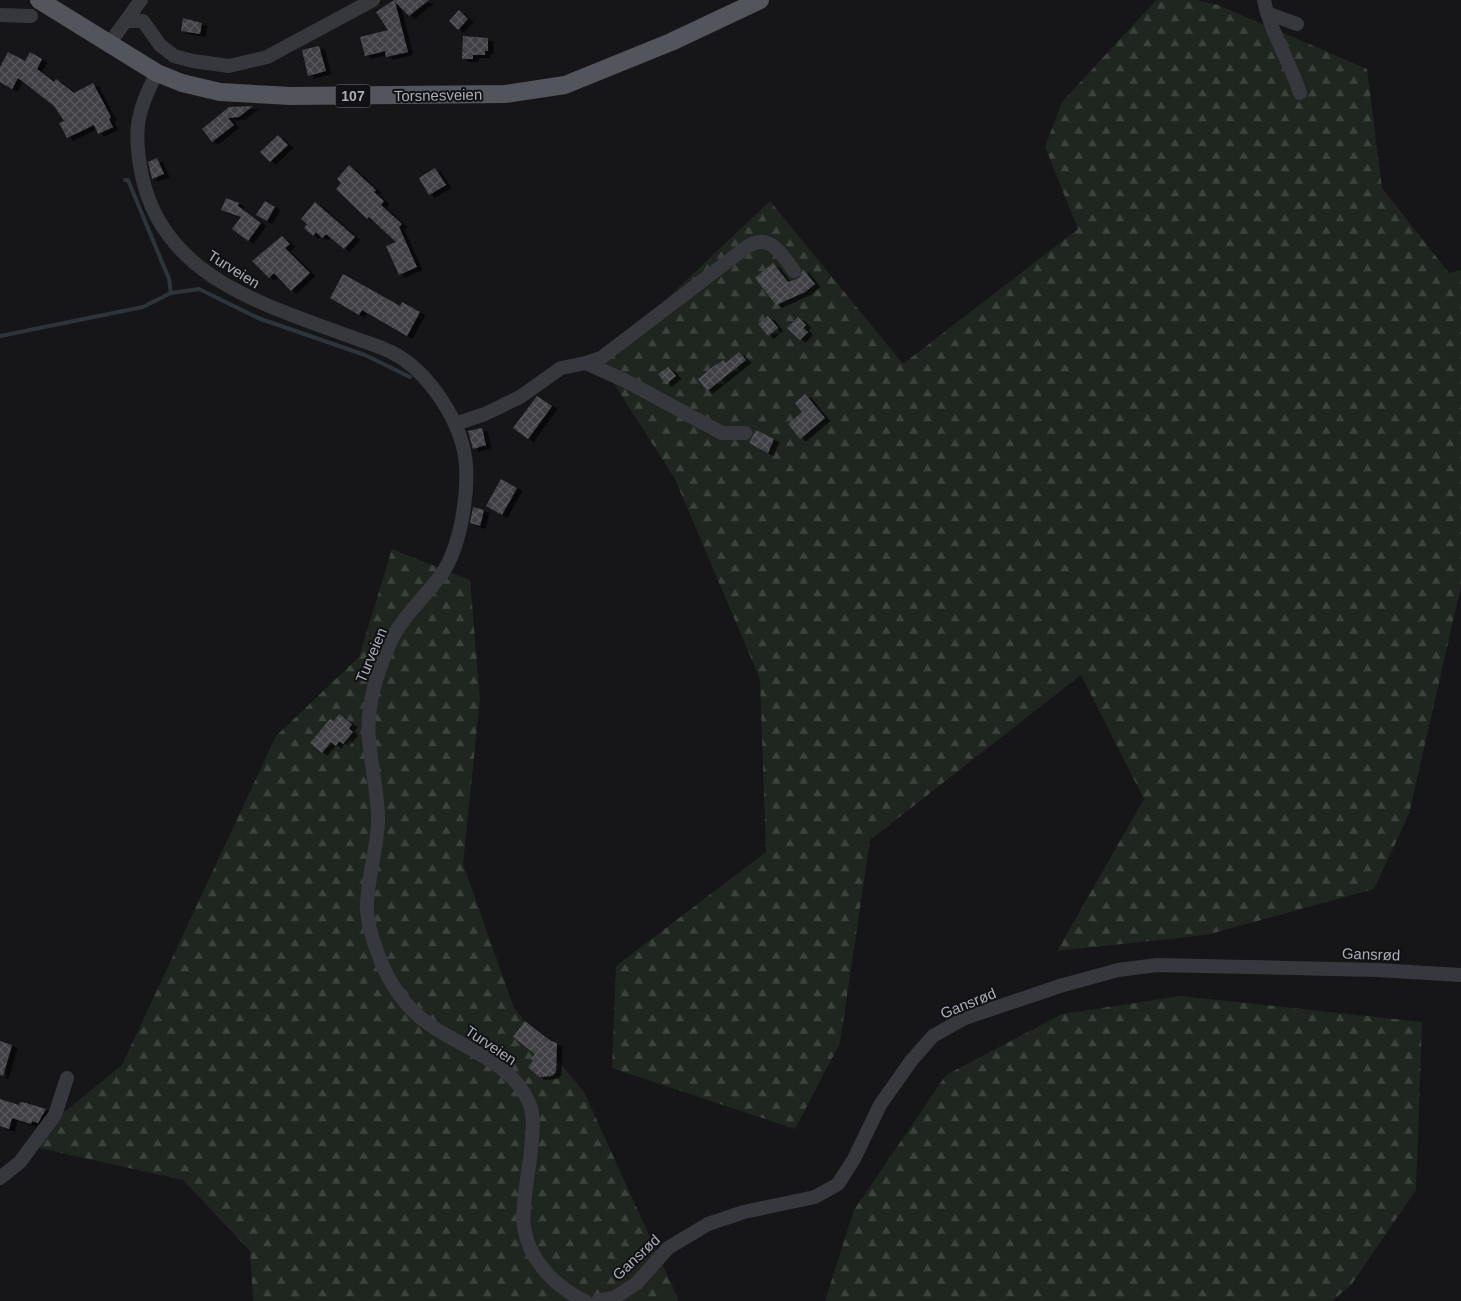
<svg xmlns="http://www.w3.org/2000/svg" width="1461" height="1301" viewBox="0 0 1461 1301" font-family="Arial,sans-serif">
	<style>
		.forest { fill: url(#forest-firs) }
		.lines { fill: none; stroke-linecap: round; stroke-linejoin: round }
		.stream { stroke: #2c353c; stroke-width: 4 }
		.building { fill: url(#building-cross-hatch); filter: url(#shadow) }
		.minor { stroke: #37383d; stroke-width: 14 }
		.major { stroke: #53555c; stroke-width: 18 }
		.labels { text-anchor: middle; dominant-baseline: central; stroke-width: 4; stroke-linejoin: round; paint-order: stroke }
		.shield { fill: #111113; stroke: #7b7e86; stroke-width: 1 }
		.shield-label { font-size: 14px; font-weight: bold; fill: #a8adb8 }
		.street-label { font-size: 15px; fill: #a8adb8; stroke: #111113 }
	</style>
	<defs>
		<pattern id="forest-firs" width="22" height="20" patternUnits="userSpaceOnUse" patternTransform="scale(1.25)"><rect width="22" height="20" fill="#1e261f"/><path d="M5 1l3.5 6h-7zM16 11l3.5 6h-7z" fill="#3c433d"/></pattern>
		<pattern id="building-cross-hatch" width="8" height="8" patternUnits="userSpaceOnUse" patternTransform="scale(1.25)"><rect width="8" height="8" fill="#404145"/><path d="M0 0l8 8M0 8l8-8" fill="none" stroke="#595a5e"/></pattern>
		<filter id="shadow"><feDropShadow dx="5.5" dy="3" stdDeviation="0" flood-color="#0009"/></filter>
	</defs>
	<rect width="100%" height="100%" fill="#161618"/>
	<g class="forest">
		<path d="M1156,0H1197L1218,5L1367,69L1382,188L1449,273L1461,270V586L1409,814L1374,889L1206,935L1057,951L1144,799L1081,675L870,840L840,1043L795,1129L612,1068L616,966L766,852L760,679L675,479L600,362L770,201L903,364L1078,229L1045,147L1062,102Z"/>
		<path d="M392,549L470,580L480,698L463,864L514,1008L584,1092L679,1301H253L250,1251L183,1180L39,1148L63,1113L122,1065L276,736L359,657Z"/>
		<path d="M1181,996L1422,1022L1416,1190L1351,1285L1332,1301H825L854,1210L946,1075L1062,1014Z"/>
	</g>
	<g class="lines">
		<g class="stream">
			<path d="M125,180H128L169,279L171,293"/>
			<path d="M0,336L143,307L171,293L199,289L258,318L365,355L410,377"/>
		</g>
	</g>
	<g class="building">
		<path d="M394,0H429L409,16L395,2L408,52L386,57L385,51L365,56L360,37L388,30L376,12Z"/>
		<path d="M459,10L468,19L458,30L449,21Z"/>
		<path d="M183,18L202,23L200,34L181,31Z"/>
		<path d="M463,36L488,38V51H485V55H473V59H462Z"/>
		<path d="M319,46L326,71L308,76L302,50Z"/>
		<path d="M8,52L25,61L30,52L42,59L37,69L54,82L56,79L74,93L93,83L111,117L109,119L113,127L98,134L94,125L67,138L59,123L64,121L54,106L18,78L12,89L0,82V67Z"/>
		<path d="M253,106L239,117L228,118L234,125L212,142L202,129L229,107Z"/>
		<path d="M278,135L288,145L270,162L260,152Z"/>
		<path d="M157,158L164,174L152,179L148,162Z"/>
		<path d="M349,165L376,190L374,192L384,201L381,205L402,224L399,227L417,267L399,275L386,246L396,242L369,217L367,219L336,189L341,183L337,179Z"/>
		<path d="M435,168L446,185L429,195L419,178Z"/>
		<path d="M226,198L239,203L238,206L261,223L248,241L232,229L241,217L221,210Z"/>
		<path d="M265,201L275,207L267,221L256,215Z"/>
		<path d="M315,202L355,237L344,249L326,234L322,238L316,232L313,236L304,228L307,224L301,219Z"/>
		<path d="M282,236L290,244L285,248L310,273L291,291L274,273L269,278L252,261Z"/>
		<path d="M773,263L788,282L799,278L803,269L815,284L805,292L776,305L755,278Z"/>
		<path d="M343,274L400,306L402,302L420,312L407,336L362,310L359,315L330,298Z"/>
		<path d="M768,316L778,328L768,336L758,324Z"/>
		<path d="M798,317L806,325L803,328L808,332L800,340L787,328Z"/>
		<path d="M739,352L746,360L707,391L698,379L714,366L724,360L726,363Z"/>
		<path d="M668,367L676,376L666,384L658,374Z"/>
		<path d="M805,394L825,418L800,439L788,424L802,412L795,403Z"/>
		<path d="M537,396L552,406L528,439L513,428Z"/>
		<path d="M482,428L486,445L473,449L468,431Z"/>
		<path d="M756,430L774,439L768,453L749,443Z"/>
		<path d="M501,479L517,488L502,515L486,506Z"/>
		<path d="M473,507L484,510L480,526L470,523Z"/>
		<path d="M339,714L352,724L349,729L353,732L343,744L339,741L336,746L331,742L322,753L310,743L330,719L334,721Z"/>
		<path d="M525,1021L551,1041L557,1043L556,1072L552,1076L539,1077L528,1067L533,1061L531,1059L535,1054L513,1037Z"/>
		<path d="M0,1041L12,1045L3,1076L0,1075Z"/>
		<path d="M0,1099L19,1105L20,1102L26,1103L46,1109L38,1123L32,1121L31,1124L12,1118L9,1129L0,1126Z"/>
	</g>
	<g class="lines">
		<g class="minor">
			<path d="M1264,0C1270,31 1290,62 1300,93"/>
			<path d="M1267,13L1297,24"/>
			<path d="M0,15L31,16"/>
			<path d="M127,21H143L160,45L174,56L193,61L229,66L267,57L373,0"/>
			<path d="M109,44L141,0"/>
			<path d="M157,73C136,112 133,133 142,176C163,275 259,303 343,334C359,340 378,345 393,353C429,372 463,423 466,465C468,497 460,549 441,575C425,597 401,618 390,643C377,673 366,705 369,739C371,764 377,790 378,815C379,845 367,876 367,907C367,920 372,939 377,951C387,980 404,1007 430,1025C463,1048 515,1064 530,1105C535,1119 532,1136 531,1150C529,1171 521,1208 524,1227C529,1260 555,1287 585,1301"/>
			<path d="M586,363L601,358L748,246C751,245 756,242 760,242C774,240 787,261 794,271"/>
			<path d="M455,424L485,414L520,397L561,368L586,363L626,381L722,433H745"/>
			<path d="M0,1178L20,1162L55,1115L67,1078"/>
			<path d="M598,1301L614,1298L637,1283L668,1248L708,1224L744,1212L815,1197L838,1184L854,1159L880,1105L911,1061L933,1036L965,1018L1060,986L1118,970L1157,965L1377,970L1461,975"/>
		</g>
		<path class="major" d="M39,0L157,73L182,83L220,92L291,96L505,94L565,85L671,42L760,0"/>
	</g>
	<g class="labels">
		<rect class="shield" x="335.5" y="84.5" width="35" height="23" rx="4"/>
		<g class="shield-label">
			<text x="353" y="96">107</text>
		</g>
		<g class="street-label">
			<text transform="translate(438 95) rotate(-1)">Torsnesveien</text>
			<text transform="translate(234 269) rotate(32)">Turveien</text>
			<text transform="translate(371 655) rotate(-67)">Turveien</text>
			<text transform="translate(1371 954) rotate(2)">Gansrød</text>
			<text transform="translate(968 1003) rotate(-22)">Gansrød</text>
			<text transform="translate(491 1045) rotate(34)">Turveien</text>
			<text transform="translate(636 1257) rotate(-43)">Gansrød</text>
		</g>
	</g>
</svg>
